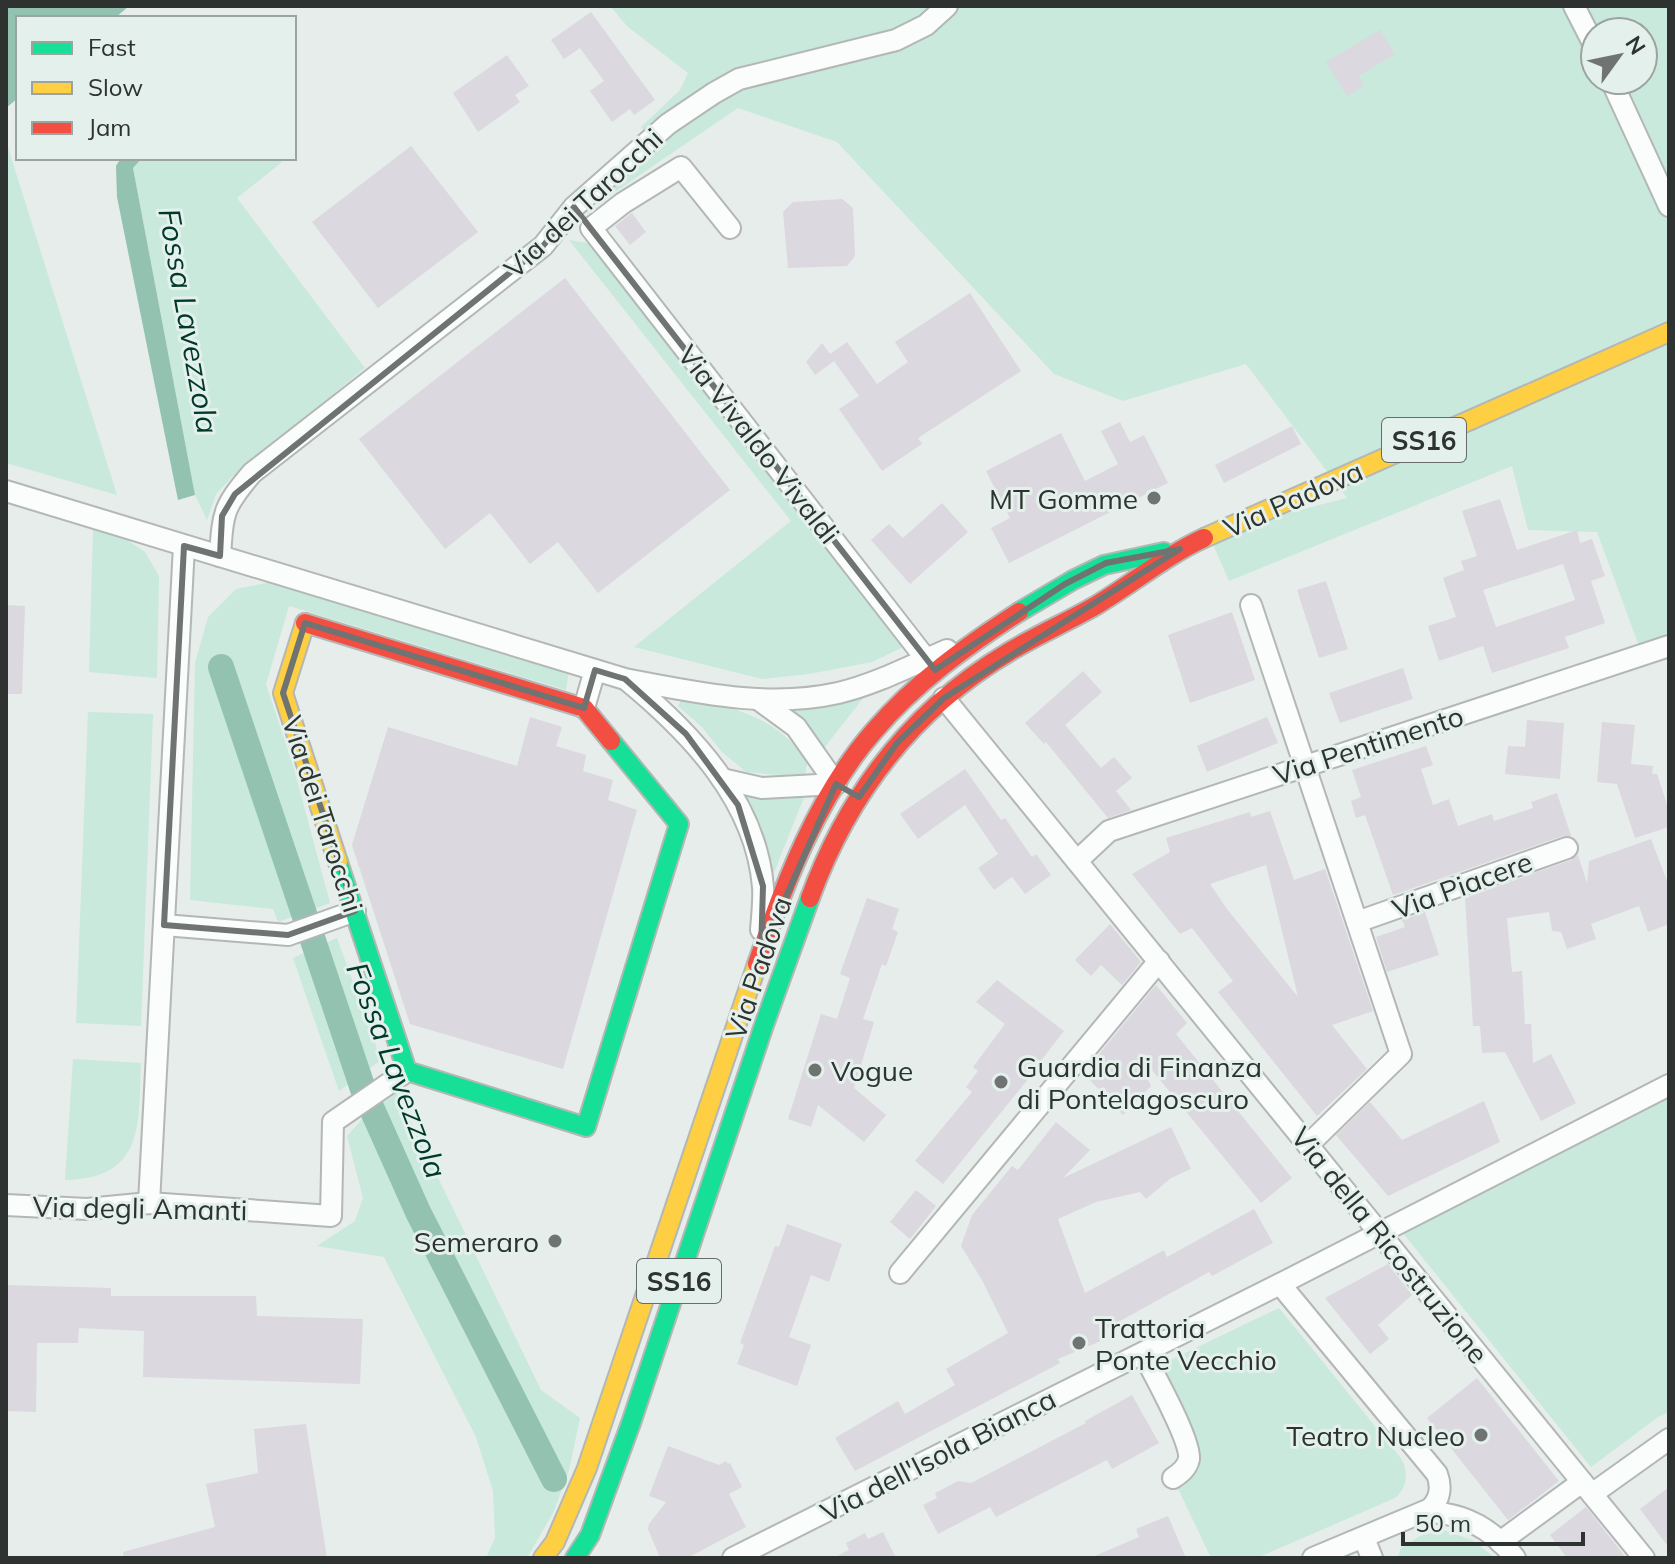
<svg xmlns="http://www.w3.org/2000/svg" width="1675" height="1564" viewBox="0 0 1675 1564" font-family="Mulish,sans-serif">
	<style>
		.green { fill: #c8e9dc; fill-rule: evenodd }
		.water { fill: #94c2b1 }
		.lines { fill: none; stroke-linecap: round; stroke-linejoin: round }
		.canal { stroke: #94c2b1; stroke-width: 26 }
		.building { fill: #dbd8e0; fill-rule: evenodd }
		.street-casing { stroke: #b3b7b5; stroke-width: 24 }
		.fast-casing { stroke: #b3b7b5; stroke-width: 22 }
		.slow-casing { stroke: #b3b7b5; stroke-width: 22 }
		.jam-casing { stroke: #b3b7b5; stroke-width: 22 }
		.street { stroke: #fbfcfc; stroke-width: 20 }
		.fast { stroke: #16e098; stroke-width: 18 }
		.slow { stroke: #ffcf43; stroke-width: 18 }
		.jam { stroke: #f24e42; stroke-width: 18 }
		.marked { fill: none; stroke: #6f7472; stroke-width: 6; stroke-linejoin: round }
		.poi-dot { fill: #6f7472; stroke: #e4f0eb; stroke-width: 3 }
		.labels { text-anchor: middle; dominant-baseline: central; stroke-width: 6; stroke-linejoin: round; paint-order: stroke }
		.shield { fill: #e4f0eb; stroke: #656c69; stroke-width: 2 }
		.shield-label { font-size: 26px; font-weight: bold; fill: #2e3331 }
		.street-label { font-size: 28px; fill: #2e3331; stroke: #e4f0eb }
		.poi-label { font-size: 28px; fill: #2e3331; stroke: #e4f0eb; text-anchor: end }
		.water-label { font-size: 30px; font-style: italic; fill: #00392b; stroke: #e4f0eb }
	</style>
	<rect width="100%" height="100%" fill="#e7edea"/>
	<g class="green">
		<path d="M610,6H1669V638L1639,646L1597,532L1528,530L1512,466L1229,581L1208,533L1347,498L1246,364L1123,401L1054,374L837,142L738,108L606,198L601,193L657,145L641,127L680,90L688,73L628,27ZM1595,32H1643V80H1595Z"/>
		<path d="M6,141L117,495L6,463Z"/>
		<path d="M142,158H279L282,162L237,198L365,368L232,477L216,494L207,520L195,495L133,168Z"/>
		<path d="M569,240L594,244L907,645L872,662L809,674L762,679L634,647L791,521Z"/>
		<path d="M93,529L121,536L145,552L159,576L157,678L89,672Z"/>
		<path d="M277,581L569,671L566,690L289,606L266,684L294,769L330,903L278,922L273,909L190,900L195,663L208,617L236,589Z"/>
		<path d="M685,693C738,712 770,713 808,760L805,774L780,775L746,772L722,752L702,727L678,706Z"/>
		<path d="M867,693L824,748L809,725L786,709Z"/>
		<path d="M88,712L153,714L141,1026L76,1023Z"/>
		<path d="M805,795L771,880L761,832L745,797L772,799Z"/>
		<path d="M337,938L381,1060L339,1091L293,958Z"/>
		<path d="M73,1059L141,1063C138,1124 146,1178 65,1180Z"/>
		<path d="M1669,1088V1412L1658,1417L1591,1467L1394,1222Z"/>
		<path d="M397,1093L541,1390L580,1418L569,1470L554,1511L527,1558H486L495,1538L493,1491L476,1437L384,1257L317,1246L355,1221L363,1198L347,1136L366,1115Z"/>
		<path d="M1279,1308L1400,1457C1409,1471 1408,1487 1395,1498L1257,1558H1211L1175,1482L1189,1472L1154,1368Z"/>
		<path d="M1443,1530L1472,1540L1495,1558H1398L1401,1548L1420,1536Z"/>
	</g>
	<g class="water">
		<path d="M6,6H129L115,18H18V98L6,108Z"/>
		<path d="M121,158H142L133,168L195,495L178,500L117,197L116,166Z"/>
	</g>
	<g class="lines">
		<path class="canal" d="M221,667L363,1089L418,1212L554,1479"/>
	</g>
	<g class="building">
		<path d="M591,12L655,100L634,115L630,109L612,122L590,91L604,81L580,48L564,59L551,40Z"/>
		<path d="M1380,30L1395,54L1359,76L1364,86L1347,96L1326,62Z"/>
		<path d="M507,55L529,86L515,95L520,102L478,132L453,93Z"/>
		<path d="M411,146L478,232L378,308L312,222Z"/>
		<path d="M842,199L853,208L855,256L847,266L788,268L783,212L793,202Z"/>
		<path d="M632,213L646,232L630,245L615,226Z"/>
		<path d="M565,278L730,490L598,593L558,542L530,564L490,513L445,549L359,439Z"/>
		<path d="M970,293L1021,371L918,438L922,444L882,471L839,409L859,396L834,361L815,375L806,362L822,343L830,354L847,342L877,384L908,362L895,342Z"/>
		<path d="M1120,422L1130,442L1144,435L1168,483L1009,563L991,528L1010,518L986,471L1061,433L1085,481L1118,464L1101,431Z"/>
		<path d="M1292,426L1301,444L1224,483L1215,465Z"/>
		<path d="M1500,499L1517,550L1577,530L1580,543L1592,539L1605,576L1591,581L1605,623L1565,637L1569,648L1492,673L1483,646L1439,661L1428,626L1456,617L1443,578L1464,570L1461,561L1477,556L1462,511ZM1563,564L1575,600L1496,627L1483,590Z"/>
		<path d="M942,503L968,532L910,584L871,540L889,524L903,538Z"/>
		<path d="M1326,581L1348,649L1319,658L1297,590Z"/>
		<path d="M6,605L25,606L22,694H6Z"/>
		<path d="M1232,612L1255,680L1190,703L1168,635Z"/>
		<path d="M1403,668L1413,699L1340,723L1329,693Z"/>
		<path d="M1083,671L1102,692L1065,725L1101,768L1114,757L1132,778L1116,791L1131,810L1108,818L1046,742L1044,744L1025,723Z"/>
		<path d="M530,717L562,727L556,746L586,755L583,771L613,780L608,800L637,810L563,1069L410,1024L352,845L388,727L517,766Z"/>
		<path d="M1267,717L1278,743L1207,772L1197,746Z"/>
		<path d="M1527,720L1564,723L1560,779L1505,774L1508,746L1525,747Z"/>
		<path d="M1602,722L1635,725L1631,764L1653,766L1652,774H1657L1669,811V827L1635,838L1617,784L1597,782Z"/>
		<path d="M1426,746L1433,765L1421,769L1433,805L1449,799L1458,826L1492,814L1494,821L1533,808L1531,802L1557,793L1571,836H1563L1393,895L1365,815L1356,818L1351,801L1361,797L1352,770Z"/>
		<path d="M965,769L1001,820L1005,818L1032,857L1036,854L1051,875L1025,894L1012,877L994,890L978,868L998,854L965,805L918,839L900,814Z"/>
		<path d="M1270,811L1294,880L1325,869L1373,1011L1332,1025L1367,1069L1317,1116L1218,992L1233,981L1192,928L1180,934L1132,874L1170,852L1166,838L1250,812L1251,817ZM1266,865L1298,997L1227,909L1210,884Z"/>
		<path d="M1651,839L1669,886V924L1648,932L1639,906L1591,924L1596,939L1567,949L1561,932L1552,931L1549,912L1507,918L1512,972L1522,971L1525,1024H1531L1533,1063L1551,1054L1576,1103L1541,1121L1505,1052L1482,1053L1480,1026H1473L1465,898L1571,860L1578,855L1587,883L1589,861Z"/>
		<path d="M867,898L899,909L892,929L898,932L886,966L882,964L863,1019L874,1022L854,1088L886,1115L864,1142L818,1105L811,1127L788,1119L821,1014L837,1019L850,978L840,974Z"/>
		<path d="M1425,912L1439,955L1387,972L1376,937L1405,927L1402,920Z"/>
		<path d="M1110,924L1141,962L1122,985L1101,965L1091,976L1075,960Z"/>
		<path d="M997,980L1064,1031L1036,1067L1037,1068L943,1184L915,1161L972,1092L966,1087L978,1071L973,1067L1005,1024L976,1002Z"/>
		<path d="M1156,985L1187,1023L1176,1034L1292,1178L1261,1203L1147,1064L1142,1067L1151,1086L1123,1115L1089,1079L1103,1058L1099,1054Z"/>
		<path d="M1484,1101L1500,1142L1388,1196L1336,1135L1370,1102L1402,1140Z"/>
		<path d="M1056,1122L1090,1150L1063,1178L1171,1127L1191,1169L1171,1178L1146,1199L1140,1192L1096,1202L1058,1219L1085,1293L1164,1250L1167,1257L1254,1209L1273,1243L1212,1276L1209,1272L1100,1332L1103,1340L1058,1359L1060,1363L855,1471L835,1438L898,1401L905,1414L955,1385L946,1369L1008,1333L982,1280L961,1246L972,1215L1012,1166L1018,1170Z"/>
		<path d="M916,1190L936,1206L910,1239L890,1222Z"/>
		<path d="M787,1224L842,1244L829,1282L811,1275L789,1337L811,1345L797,1386L737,1364L744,1345L740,1343L775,1246L779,1247Z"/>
		<path d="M1388,1264L1412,1295L1378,1325L1389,1339L1370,1354L1325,1298Z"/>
		<path d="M6,1285L111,1288V1296H256L257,1316L363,1319L360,1384L143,1377L144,1331L79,1328L78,1343H37L36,1412L6,1411Z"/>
		<path d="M1477,1378L1559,1481L1508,1520L1427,1418Z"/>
		<path d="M1132,1395L1159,1443L1112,1469L1107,1460L996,1517L990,1507L938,1534L923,1505L937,1498L935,1493L958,1481L971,1483L1086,1423L1085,1421Z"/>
		<path d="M306,1424L327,1558H124L123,1552L215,1527L206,1484L258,1473L254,1429Z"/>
		<path d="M668,1446L719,1465L726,1461L728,1464L730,1463L742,1487L729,1494L746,1527L687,1558H660L648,1529L649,1524L666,1502L649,1496Z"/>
		<path d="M1669,1487V1548L1640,1509Z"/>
		<path d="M1586,1507L1598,1522L1626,1558H1567L1550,1535Z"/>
		<path d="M1168,1516L1186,1558H1090L1139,1537L1136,1529Z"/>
		<path d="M883,1532L896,1558H833L849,1550L846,1543L865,1533L868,1539Z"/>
	</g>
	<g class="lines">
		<g class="street-casing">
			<g id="street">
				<path d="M1574,6L1595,47"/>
				<path d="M1611,80L1669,206"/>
				<path d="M730,228L681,167L623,203L591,228L926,659"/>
				<path d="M6,491L625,679C695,692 767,709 838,693C876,684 912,665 947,650"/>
				<path d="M220,556C223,512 223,507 252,473L543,246L574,207L668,124L714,93L739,79L896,40L926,25L947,6"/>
				<path d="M1251,605L1401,1054L1308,1145"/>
				<path d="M628,681C691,733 756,801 763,887C764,901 762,916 761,930"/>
				<path d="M944,698L1644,1558"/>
				<path d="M584,708L595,670"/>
				<path d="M722,779L762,788L836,784L796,727L759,700"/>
				<path d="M1077,861L1109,831L1669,646"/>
				<path d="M1357,922L1567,848"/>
				<path d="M164,925L288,935L355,911"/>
				<path d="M149,1203L184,546"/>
				<path d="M6,1205L87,1209L149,1203L331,1216L333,1122L407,1071"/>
				<path d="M900,1273L1159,961"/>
				<path d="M1280,1284L1437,1474C1442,1487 1440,1500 1430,1509L1313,1558"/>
				<path d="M1143,1353C1153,1373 1191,1440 1189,1459C1187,1468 1181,1473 1173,1478"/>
				<path d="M1592,1494L1669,1439"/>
				<path d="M1424,1512C1462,1512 1492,1528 1515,1558"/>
				<path d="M1364,1538L1372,1558"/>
				<path d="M1500,1542L1582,1482"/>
				<path d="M733,1558L1280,1284L1669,1085"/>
			</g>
		</g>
		<g class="fast-casing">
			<g id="fast">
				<path d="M1019,612L1073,580L1104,565L1164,552"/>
				<path d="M338,862L407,1071L586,1127L679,824L611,741"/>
				<path d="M575,1558L590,1535L631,1423L764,1025L810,898"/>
			</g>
		</g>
		<g class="slow-casing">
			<g id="slow">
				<path d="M1204,538L1669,332"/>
				<path d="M305,623L283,693L338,862"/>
				<path d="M543,1558L555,1542L587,1468L757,964"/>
			</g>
		</g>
		<g class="jam-casing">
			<g id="jam">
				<path d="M305,623L584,708L611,741"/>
				<path d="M810,898C848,794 913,709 1009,652C1037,635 1067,622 1095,606C1132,584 1165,556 1204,538"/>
				<path d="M757,964C784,884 818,795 874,731C915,683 966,646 1019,612"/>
			</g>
		</g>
		<use href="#street" class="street"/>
		<use href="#fast" class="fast"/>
		<use href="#slow" class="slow"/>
		<use href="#jam" class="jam"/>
	</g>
	<path class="marked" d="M574,207L935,670L1065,584L1106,563L1180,549L944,698L897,743L859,797L836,784L761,953L763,886L738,805L686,734L625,679L595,670L584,708L305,623L283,693L355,911L288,935L164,925L184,546L220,556L222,516L235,494L543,246Z"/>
	<g class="poi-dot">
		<circle cx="1154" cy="498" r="8"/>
		<circle cx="815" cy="1070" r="8"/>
		<circle cx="1001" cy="1082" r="8"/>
		<circle cx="555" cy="1241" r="8"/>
		<circle cx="1079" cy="1343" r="8"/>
		<circle cx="1481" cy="1435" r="8"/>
	</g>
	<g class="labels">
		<g class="shield">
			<rect x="1382" y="418" width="84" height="44" rx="6"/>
			<rect x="637" y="1259" width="84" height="44" rx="6"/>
		</g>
		<g class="shield-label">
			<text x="1424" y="440">SS16</text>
			<text x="679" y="1281">SS16</text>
		</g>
		<g class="street-label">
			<text transform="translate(583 203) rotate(-43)">Via dei Tarocchi</text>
			<text transform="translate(759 444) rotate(52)">Via Vivaldo Vivaldi</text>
			<text transform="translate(1293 499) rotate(-24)">Via Padova</text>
			<text transform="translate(1368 745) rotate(-18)">Via Pentimento</text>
			<text transform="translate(323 814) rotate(72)">Via dei Tarocchi</text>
			<text transform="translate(1462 885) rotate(-20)">Via Piacere</text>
			<text transform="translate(758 968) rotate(-71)">Via Padova</text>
			<text transform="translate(140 1208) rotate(1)">Via degli Amanti</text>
			<text transform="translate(1390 1245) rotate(51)">Via della Ricostruzione</text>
			<text transform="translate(938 1455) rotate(-27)">Via dell'Isola Bianca</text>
		</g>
		<g class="poi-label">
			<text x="1138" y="498">MT Gomme</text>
			<text x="1017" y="1066" text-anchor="start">Guardia di Finanza<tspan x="1017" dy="32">di Pontelagoscuro</tspan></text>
			<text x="831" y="1070" text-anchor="start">Vogue</text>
			<text x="539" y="1241">Semeraro</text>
			<text x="1095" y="1327" text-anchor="start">Trattoria<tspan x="1095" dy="32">Ponte Vecchio</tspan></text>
			<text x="1465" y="1435">Teatro Nucleo</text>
		</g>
		<g class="water-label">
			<text transform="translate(189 321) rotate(80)">Fossa Lavezzola</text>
			<text transform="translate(397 1070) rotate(69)">Fossa Lavezzola</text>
		</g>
	</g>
	<rect width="1675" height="1564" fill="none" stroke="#2e3331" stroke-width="16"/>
	<rect x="16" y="16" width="280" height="144" fill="#e4f0eb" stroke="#9ba4a1" stroke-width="2"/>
	<rect x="32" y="42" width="40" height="12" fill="#16e098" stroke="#9ba4a1" stroke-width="2"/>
	<text x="88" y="56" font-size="24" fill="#2e3331">Fast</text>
	<rect x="32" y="82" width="40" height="12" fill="#ffcf43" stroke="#9ba4a1" stroke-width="2"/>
	<text x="88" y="96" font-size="24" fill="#2e3331">Slow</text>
	<rect x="32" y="122" width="40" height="12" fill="#f24e42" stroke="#9ba4a1" stroke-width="2"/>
	<text x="88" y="136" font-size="24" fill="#2e3331">Jam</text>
	<g transform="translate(1619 56) rotate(57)"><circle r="38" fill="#e4f0eb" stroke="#9ba4a1" stroke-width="2"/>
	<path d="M0-6L14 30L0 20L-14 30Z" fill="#6f7472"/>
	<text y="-12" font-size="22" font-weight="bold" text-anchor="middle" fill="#2e3331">N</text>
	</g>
	<path d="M1403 1532v12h180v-12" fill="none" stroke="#2e3331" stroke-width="4"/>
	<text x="1415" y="1532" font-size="24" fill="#2e3331" stroke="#e4f0eb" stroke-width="6" paint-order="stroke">50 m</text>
</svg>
